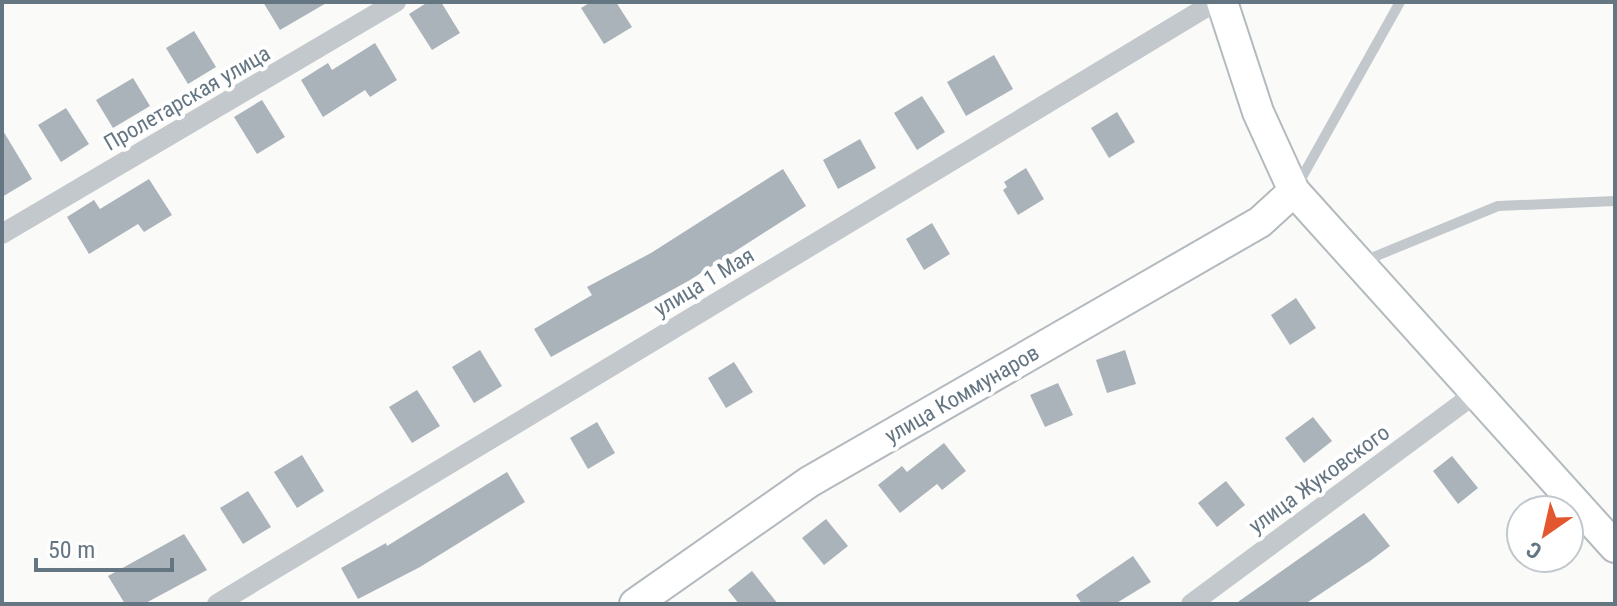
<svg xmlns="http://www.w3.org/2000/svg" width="1617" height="606" viewBox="0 0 1617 606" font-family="'Roboto Condensed',sans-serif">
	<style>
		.building { fill: #aab3b9 }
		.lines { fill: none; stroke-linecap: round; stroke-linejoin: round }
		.secondary-casing { stroke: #b3babf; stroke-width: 34 }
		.lane { stroke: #c3c8cc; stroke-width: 10 }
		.street { stroke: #c3c8cc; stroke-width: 20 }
		.secondary { stroke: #fff; stroke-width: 30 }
		.labels { text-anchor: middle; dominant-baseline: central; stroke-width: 8; stroke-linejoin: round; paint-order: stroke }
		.street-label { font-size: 22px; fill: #657683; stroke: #fff }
	</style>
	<rect width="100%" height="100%" fill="#fafaf8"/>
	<g class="building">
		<path d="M263,2H328L280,30Z"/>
		<path d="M428,2H441L460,33L432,50L409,14Z"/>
		<path d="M591,2H616L632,27L604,44L581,8Z"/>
		<path d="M194,31L216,67L188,84L166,48Z"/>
		<path d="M375,43L397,80L370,97L365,90L323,117L301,80L328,63L332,70Z"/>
		<path d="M994,55L1013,89L966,116L947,82Z"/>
		<path d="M133,78L150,106L113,128L96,100Z"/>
		<path d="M922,96L945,132L917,150L894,113Z"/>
		<path d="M262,100L285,137L257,154L234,117Z"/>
		<path d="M66,108L89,144L61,162L38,125Z"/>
		<path d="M1117,112L1135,142L1109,158L1091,128Z"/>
		<path d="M2,129L32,179L2,197Z"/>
		<path d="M860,139L876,168L838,189L823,160Z"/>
		<path d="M1026,168L1044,199L1018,215L1003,190L1007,187L1004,182Z"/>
		<path d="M783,169L806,206L690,280L551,357L534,329L592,295L587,287L651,253Z"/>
		<path d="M149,179L172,215L144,232L138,224L89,254L67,217L94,200L100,209Z"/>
		<path d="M932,223L950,254L924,270L906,239Z"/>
		<path d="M1296,298L1316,328L1290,345L1271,315Z"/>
		<path d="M480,350L502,386L474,403L452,367Z"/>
		<path d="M1125,350L1136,384L1107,393L1096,360Z"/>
		<path d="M734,362L753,392L726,408L708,378Z"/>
		<path d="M1058,383L1073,415L1045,427L1030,395Z"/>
		<path d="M417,390L440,426L412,443L389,407Z"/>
		<path d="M1313,417L1332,441L1304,463L1285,438Z"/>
		<path d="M597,422L615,453L588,469L570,438Z"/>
		<path d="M944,443L966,471L942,490L937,484L900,513L878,485L902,466L907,472Z"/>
		<path d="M302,455L324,491L297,508L274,472Z"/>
		<path d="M1452,456L1478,488L1458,504L1433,471Z"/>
		<path d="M507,472L525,502L420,567L358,599L341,568L386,543L387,546Z"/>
		<path d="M1226,481L1245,505L1217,527L1198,503Z"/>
		<path d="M248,491L271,527L243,544L220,508Z"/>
		<path d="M1364,513L1390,546L1370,561L1305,604H1235Z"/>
		<path d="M826,519L848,546L824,565L802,538Z"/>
		<path d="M184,534L207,570L144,604H125L108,576Z"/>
		<path d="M1133,556L1151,582L1115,604H1082L1076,595Z"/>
		<path d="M752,571L778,604H739L728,590Z"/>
	</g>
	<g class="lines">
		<g class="secondary-casing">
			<g id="secondary">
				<path d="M1222,2L1258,112L1294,191L1615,547"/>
				<path d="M635,604L809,482L1260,222L1294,191"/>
			</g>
		</g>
		<g class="lane">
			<path d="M1297,186L1400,2"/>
			<path d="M1364,261L1498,206L1615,201"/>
		</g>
		<g class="street">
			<path d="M2,234L396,2"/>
			<path d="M217,604L1215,2"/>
			<path d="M1191,604L1476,393"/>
		</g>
		<use href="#secondary" class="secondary"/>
	</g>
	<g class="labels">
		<g class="street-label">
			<text transform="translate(187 98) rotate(-30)">Пролетарская улица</text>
			<text transform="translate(704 282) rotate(-31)">улица 1 Мая</text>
			<text transform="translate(962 394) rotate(-30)">улица Коммунаров</text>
			<text transform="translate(1319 479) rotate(-36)">улица Жуковского</text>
		</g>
	</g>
	<rect width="1617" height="606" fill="none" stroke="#657683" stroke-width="8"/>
	<g transform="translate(1545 534) rotate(214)"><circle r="38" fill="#ffffff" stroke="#c1c8cd" stroke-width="2"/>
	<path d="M0-6L14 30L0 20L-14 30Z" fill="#e4572e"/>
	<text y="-12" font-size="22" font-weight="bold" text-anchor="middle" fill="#657683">С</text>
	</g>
	<path d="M36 558v12h136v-12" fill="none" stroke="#657683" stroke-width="4"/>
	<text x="48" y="558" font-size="24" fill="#657683" stroke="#ffffff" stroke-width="6" paint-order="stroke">50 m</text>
</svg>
